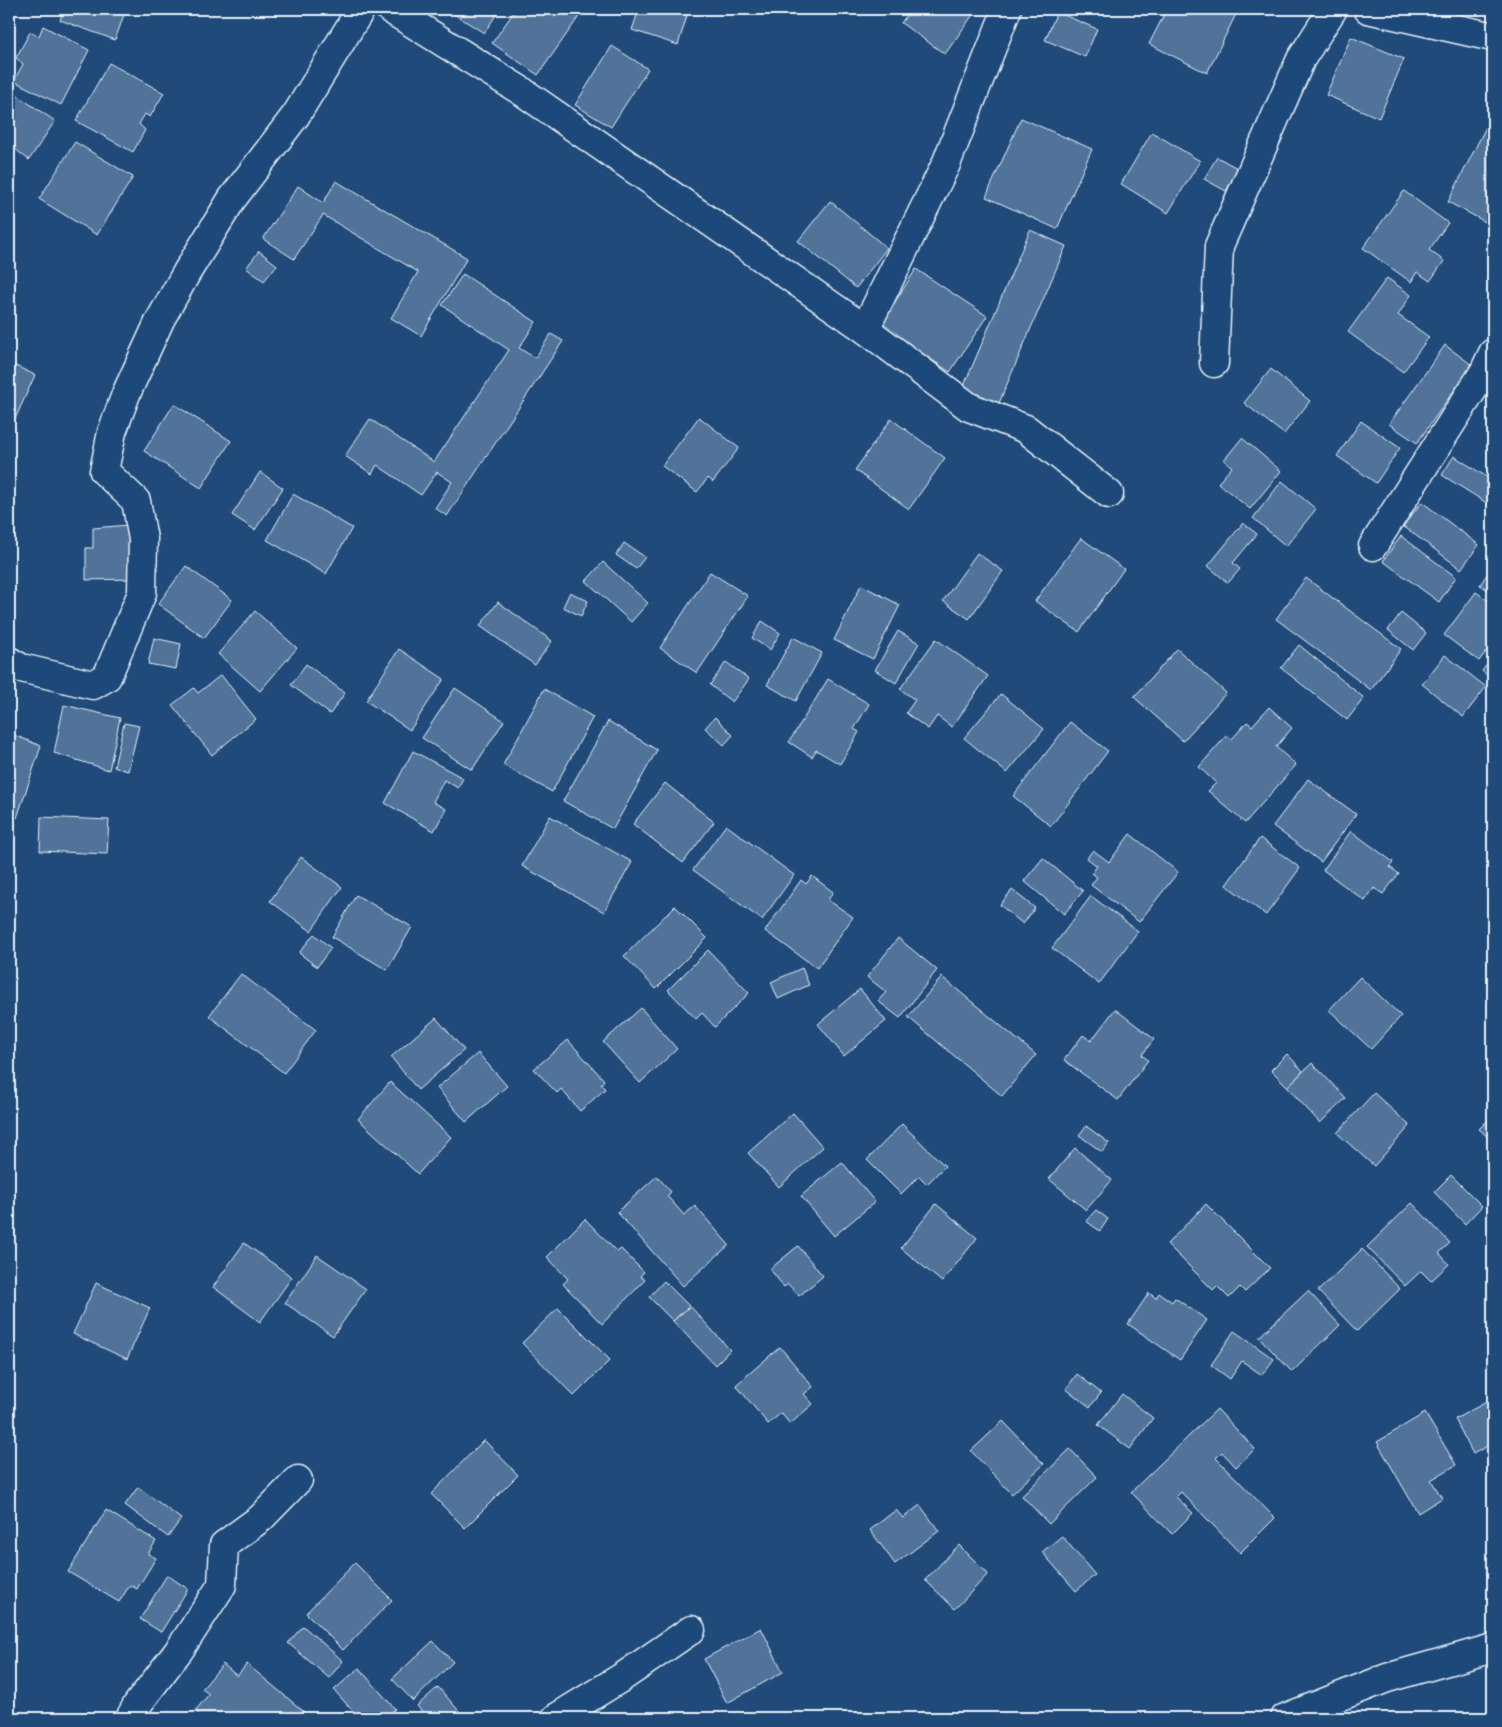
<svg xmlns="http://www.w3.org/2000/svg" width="1502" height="1727" viewBox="0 0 1502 1727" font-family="Delius,sans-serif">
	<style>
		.building { fill: #517399; stroke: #e8f1f8 }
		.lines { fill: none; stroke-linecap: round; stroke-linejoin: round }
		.minor-casing { stroke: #e8f1f8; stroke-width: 31 }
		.minor { stroke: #1f4a7a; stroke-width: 28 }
	</style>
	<rect width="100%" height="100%" fill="#1f4a7a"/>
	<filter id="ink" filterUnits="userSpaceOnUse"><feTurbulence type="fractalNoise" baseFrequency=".02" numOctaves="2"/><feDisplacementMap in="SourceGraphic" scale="10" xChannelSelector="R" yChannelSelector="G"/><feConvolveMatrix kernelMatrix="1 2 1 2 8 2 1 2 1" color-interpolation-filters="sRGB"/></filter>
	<g filter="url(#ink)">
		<g class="building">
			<path d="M64,9H126L115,40L60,20Z"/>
			<path d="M446,9H500L484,33Z"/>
			<path d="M516,9H572L580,15L538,75L492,43Z"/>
			<path d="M639,9H689L678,45L632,30Z"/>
			<path d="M911,9H977L945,54L901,23Z"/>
			<path d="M1167,9L1238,10L1207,73L1149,44Z"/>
			<path d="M1057,12L1097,29L1085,57L1045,40Z"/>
			<path d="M43,26L89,50L61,105L14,81L23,64L16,58L30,32L39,36Z"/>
			<path d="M1351,37L1404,59L1379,118L1326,95Z"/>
			<path d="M612,46L648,69L611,127L575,105Z"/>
			<path d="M109,63L164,93L150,117L145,114L139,124L145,130L133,152L76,121Z"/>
			<path d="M9,90L55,121L29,160L15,149L9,158Z"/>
			<path d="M1021,118L1092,149L1057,229L986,197Z"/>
			<path d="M1486,127L1493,131V226L1448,202Z"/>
			<path d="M1152,132L1200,161L1168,213L1121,184Z"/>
			<path d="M75,142L133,177L97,235L39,199Z"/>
			<path d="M1217,157L1239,169L1226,191L1204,179Z"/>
			<path d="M336,181L467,258L421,336L391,318L418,272L323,215L294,259L263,239L298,186L323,203Z"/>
			<path d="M1404,191L1448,223L1429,250L1444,261L1430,281L1417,272L1411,282L1363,248Z"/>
			<path d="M830,201L887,248L856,288L798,241Z"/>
			<path d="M1030,230L1066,246L999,403L963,388Z"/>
			<path d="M259,251L277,265L264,281L246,268Z"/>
			<path d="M916,269L987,316L950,372L880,325Z"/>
			<path d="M463,274L536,322L519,348L535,358L551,334L563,341L447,516L435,508L452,482L437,472L421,495L377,465L372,474L345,456L370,419L434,462L509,350L442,305Z"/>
			<path d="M1387,278L1411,295L1398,315L1429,337L1403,372L1348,332Z"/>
			<path d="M1445,345L1472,365L1417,443L1389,424Z"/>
			<path d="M9,363L35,375L11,428L9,427Z"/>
			<path d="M1271,369L1310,401L1284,434L1244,403Z"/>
			<path d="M174,404L231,441L201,488L144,451Z"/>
			<path d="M699,417L739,448L713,482L708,478L697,492L662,466Z"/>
			<path d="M891,419L945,458L909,509L855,470Z"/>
			<path d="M1361,421L1400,448L1376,483L1337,456Z"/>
			<path d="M1242,438L1281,471L1250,509L1218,483L1232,467L1224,460Z"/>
			<path d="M1454,456L1493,481V507L1442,475Z"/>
			<path d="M260,472L283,488L255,530L232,515Z"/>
			<path d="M1282,481L1316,509L1286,546L1253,518Z"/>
			<path d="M293,494L352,528L326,574L267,540Z"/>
			<path d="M1422,502L1479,545L1461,569L1403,526Z"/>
			<path d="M1243,523L1257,534L1233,563L1240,569L1228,583L1208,566Z"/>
			<path d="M129,525L134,579L86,580V548H93V528Z"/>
			<path d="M1401,536L1456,577L1439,602L1383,561Z"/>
			<path d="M1081,538L1124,569L1079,632L1035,601Z"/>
			<path d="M624,543L645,557L636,569L616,555Z"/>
			<path d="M977,553L1003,571L969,619L943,601Z"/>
			<path d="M603,562L648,603L631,622L586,581Z"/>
			<path d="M1493,565V593L1480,585Z"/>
			<path d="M186,566L232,600L204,638L158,604Z"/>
			<path d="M710,572L748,596L697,673L660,648Z"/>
			<path d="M1306,578L1401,649L1371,690L1276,619Z"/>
			<path d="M861,585L900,605L873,659L834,640Z"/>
			<path d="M570,592L588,601L581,616L563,607Z"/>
			<path d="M1476,592L1493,604V642L1479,661L1444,635Z"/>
			<path d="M498,602L552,641L535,665L480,626Z"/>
			<path d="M255,611L297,648L260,691L218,654Z"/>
			<path d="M1401,613L1426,633L1413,650L1388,630Z"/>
			<path d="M762,621L780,633L770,650L752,638Z"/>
			<path d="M898,631L919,643L896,683L875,670Z"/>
			<path d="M793,637L822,653L796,701L767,685Z"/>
			<path d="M154,638L181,644L176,669L148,664Z"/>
			<path d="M936,639L988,676L952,727L937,716L928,729L906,713L915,700L900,689Z"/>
			<path d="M1299,645L1364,698L1347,720L1281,668Z"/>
			<path d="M399,649L444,679L410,730L366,701Z"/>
			<path d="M1177,649L1226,693L1183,741L1134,697Z"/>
			<path d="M1445,655L1486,687L1463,717L1422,684Z"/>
			<path d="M1493,657V680L1482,671Z"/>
			<path d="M726,662L749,679L732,702L710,685Z"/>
			<path d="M306,664L345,693L330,714L291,685Z"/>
			<path d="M221,675L256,719L212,755L172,705L194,688L198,693Z"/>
			<path d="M828,679L869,704L854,729L859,732L840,764L816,750L812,757L789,742Z"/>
			<path d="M455,688L504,721L472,770L422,738Z"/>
			<path d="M544,689L593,717L552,792L503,765Z"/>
			<path d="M1001,694L1044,729L1007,773L964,738Z"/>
			<path d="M64,705L120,718L109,770L54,753Z"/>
			<path d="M1269,707L1292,728L1276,747L1296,765L1245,823L1208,791L1216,783L1199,767L1227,735L1232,739L1247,722L1252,726Z"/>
			<path d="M715,717L733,735L724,745L705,728Z"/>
			<path d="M608,721L657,750L613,829L563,801Z"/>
			<path d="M1070,722L1108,751L1051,826L1013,796Z"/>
			<path d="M124,723L139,726L128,771L114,767Z"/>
			<path d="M9,733L41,746L17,818L9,815Z"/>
			<path d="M413,751L463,778L458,788L444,780L433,802L446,809L434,831L385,803Z"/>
			<path d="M1308,779L1356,814L1321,862L1273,826Z"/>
			<path d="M665,783L714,822L683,863L633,824Z"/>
			<path d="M550,816L632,862L604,912L522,866Z"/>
			<path d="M41,817L109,820L107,854L40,851Z"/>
			<path d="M726,825L794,875L762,920L693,870Z"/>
			<path d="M1351,831L1393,862L1390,867L1399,874L1383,894L1374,888L1365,901L1323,870Z"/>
			<path d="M1130,834L1178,872L1139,922L1091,885L1097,877L1092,873L1097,866L1087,858L1093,850L1109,862Z"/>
			<path d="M1260,838L1300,868L1266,915L1226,885Z"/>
			<path d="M301,857L342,887L311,931L270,901Z"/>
			<path d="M1043,858L1083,891L1064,914L1024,881Z"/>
			<path d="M812,876L833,892L828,900L853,917L817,968L765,931L801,880L806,884Z"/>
			<path d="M1012,890L1035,908L1023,924L1000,905Z"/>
			<path d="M356,895L412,927L387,970L332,937Z"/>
			<path d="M1091,896L1138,931L1099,984L1052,948Z"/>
			<path d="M675,906L707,938L656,989L624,956Z"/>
			<path d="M314,934L331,948L317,967L299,953Z"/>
			<path d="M898,938L937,970L900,1018L878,1001L886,992L867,977Z"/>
			<path d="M708,950L749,993L715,1027L702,1013L696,1019L668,990Z"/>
			<path d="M802,968L809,985L778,999L771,982Z"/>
			<path d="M241,974L316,1030L284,1073L209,1016Z"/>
			<path d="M942,977L1036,1055L1002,1096L908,1017Z"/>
			<path d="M1360,977L1401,1016L1371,1049L1329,1010Z"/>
			<path d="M860,989L886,1021L844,1056L818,1024Z"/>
			<path d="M641,1008L677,1049L640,1083L603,1042Z"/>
			<path d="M1115,1009L1154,1039L1142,1055L1148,1060L1118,1100L1064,1060L1083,1035L1091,1041Z"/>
			<path d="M436,1018L464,1050L418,1090L391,1057Z"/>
			<path d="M568,1040L604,1080L601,1084L605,1089L580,1111L561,1089L557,1093L534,1069Z"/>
			<path d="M478,1053L507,1086L466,1122L437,1088Z"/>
			<path d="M1287,1054L1303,1071L1288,1087L1271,1070Z"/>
			<path d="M1312,1063L1346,1098L1320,1123L1287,1087Z"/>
			<path d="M390,1082L451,1137L418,1174L358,1119Z"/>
			<path d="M1374,1093L1410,1126L1374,1166L1337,1133Z"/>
			<path d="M793,1113L823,1147L779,1187L748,1153Z"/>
			<path d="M1493,1115V1142L1479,1129Z"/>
			<path d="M902,1124L945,1166L927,1184L919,1176L901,1194L867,1160Z"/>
			<path d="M1086,1126L1109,1143L1102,1152L1079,1135Z"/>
			<path d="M1075,1148L1112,1180L1086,1210L1049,1179Z"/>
			<path d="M842,1162L875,1202L834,1236L801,1196Z"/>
			<path d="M1451,1175L1482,1206L1465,1224L1434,1192Z"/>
			<path d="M657,1176L671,1192L667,1196L684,1215L695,1206L729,1245L683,1286L617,1212Z"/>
			<path d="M1412,1203L1450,1243L1439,1253L1449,1264L1431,1281L1421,1271L1405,1286L1367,1247Z"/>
			<path d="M936,1204L977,1238L942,1282L901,1248Z"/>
			<path d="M1206,1204L1270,1268L1245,1292L1240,1287L1229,1298L1217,1286L1213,1290L1167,1244Z"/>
			<path d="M1096,1210L1108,1219L1100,1231L1086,1221Z"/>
			<path d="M585,1219L617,1252L621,1249L644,1272L640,1276L645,1280L602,1324L563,1284L568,1279L547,1257Z"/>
			<path d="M244,1243L292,1277L260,1322L213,1287Z"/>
			<path d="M798,1246L823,1276L799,1296L788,1284L784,1287L770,1269Z"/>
			<path d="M1362,1249L1400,1289L1357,1331L1318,1291Z"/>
			<path d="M317,1255L366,1289L333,1336L285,1303Z"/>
			<path d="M664,1281L689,1306L673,1321L649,1297Z"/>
			<path d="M96,1283L150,1308L127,1359L73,1334Z"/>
			<path d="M1308,1291L1340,1325L1292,1372L1259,1337Z"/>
			<path d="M1149,1293L1156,1298L1159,1293L1172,1302L1175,1298L1207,1320L1180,1360L1128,1324Z"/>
			<path d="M690,1306L730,1350L715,1365L673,1321Z"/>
			<path d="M558,1308L610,1360L574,1396L522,1343Z"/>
			<path d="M1234,1331L1274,1359L1262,1375L1242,1361L1230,1379L1211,1365Z"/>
			<path d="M780,1347L813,1387L804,1394L813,1404L790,1424L781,1413L768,1424L736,1385Z"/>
			<path d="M1077,1374L1101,1393L1090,1407L1066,1389Z"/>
			<path d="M1122,1394L1153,1418L1130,1449L1098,1425Z"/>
			<path d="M1492,1399L1493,1443L1473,1454L1455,1419Z"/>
			<path d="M1217,1409L1255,1449L1236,1467L1222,1452L1216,1458L1275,1518L1240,1553L1181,1492L1176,1497L1193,1513L1172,1534L1131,1492Z"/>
			<path d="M1425,1413L1456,1465L1431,1480L1442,1498L1418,1513L1377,1442Z"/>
			<path d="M1003,1421L1044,1464L1012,1494L971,1451Z"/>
			<path d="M484,1440L518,1475L465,1528L431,1494Z"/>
			<path d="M1070,1449L1097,1477L1049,1524L1022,1496Z"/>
			<path d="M138,1487L181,1519L168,1537L125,1505Z"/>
			<path d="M920,1505L939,1531L895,1564L870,1530L896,1510L903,1518Z"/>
			<path d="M106,1510L156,1541L148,1554L156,1558L137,1589L130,1585L119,1602L68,1572Z"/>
			<path d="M1062,1536L1095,1575L1076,1591L1042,1552Z"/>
			<path d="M959,1545L988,1574L955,1609L925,1580Z"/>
			<path d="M355,1563L392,1600L343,1650L306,1613Z"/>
			<path d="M167,1575L188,1589L161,1632L140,1619Z"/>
			<path d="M303,1626L343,1661L329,1678L288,1643Z"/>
			<path d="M761,1628L783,1672L727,1703L704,1659Z"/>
			<path d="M433,1641L453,1662L413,1701L392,1679Z"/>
			<path d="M223,1664L237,1676L247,1664L309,1716L307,1718H203L195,1711L209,1694L202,1689Z"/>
			<path d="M359,1668L395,1709L384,1718H359L334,1690Z"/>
			<path d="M438,1687L465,1718H428L417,1706Z"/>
		</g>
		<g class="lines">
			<g class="minor-casing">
				<g id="minor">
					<path d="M390,9L523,92L865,329L969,407L1026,429L1109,494"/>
					<path d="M1368,9L1493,37"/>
					<path d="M865,329L946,164L1007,9"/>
					<path d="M1214,363L1219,246L1301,59L1333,9"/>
					<path d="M1373,546L1484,372L1493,353"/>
					<path d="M9,661L21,668L93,685L107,677L142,593L143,539L136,501L104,471L112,432L126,394L160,320L187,272L232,199L296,115L361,9"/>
					<path d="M130,1718L137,1705L180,1649L222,1585L224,1545L261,1518L298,1480"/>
					<path d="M556,1718L624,1676L691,1630"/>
					<path d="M1285,1718L1387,1678L1493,1648"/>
				</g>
			</g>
			<use href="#minor" class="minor"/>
		</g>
	</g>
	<rect width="1502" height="1727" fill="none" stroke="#1f4a7a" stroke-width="30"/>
	<rect x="15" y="15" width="1472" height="1697" fill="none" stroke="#e8f1f8" stroke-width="2" filter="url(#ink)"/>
</svg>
